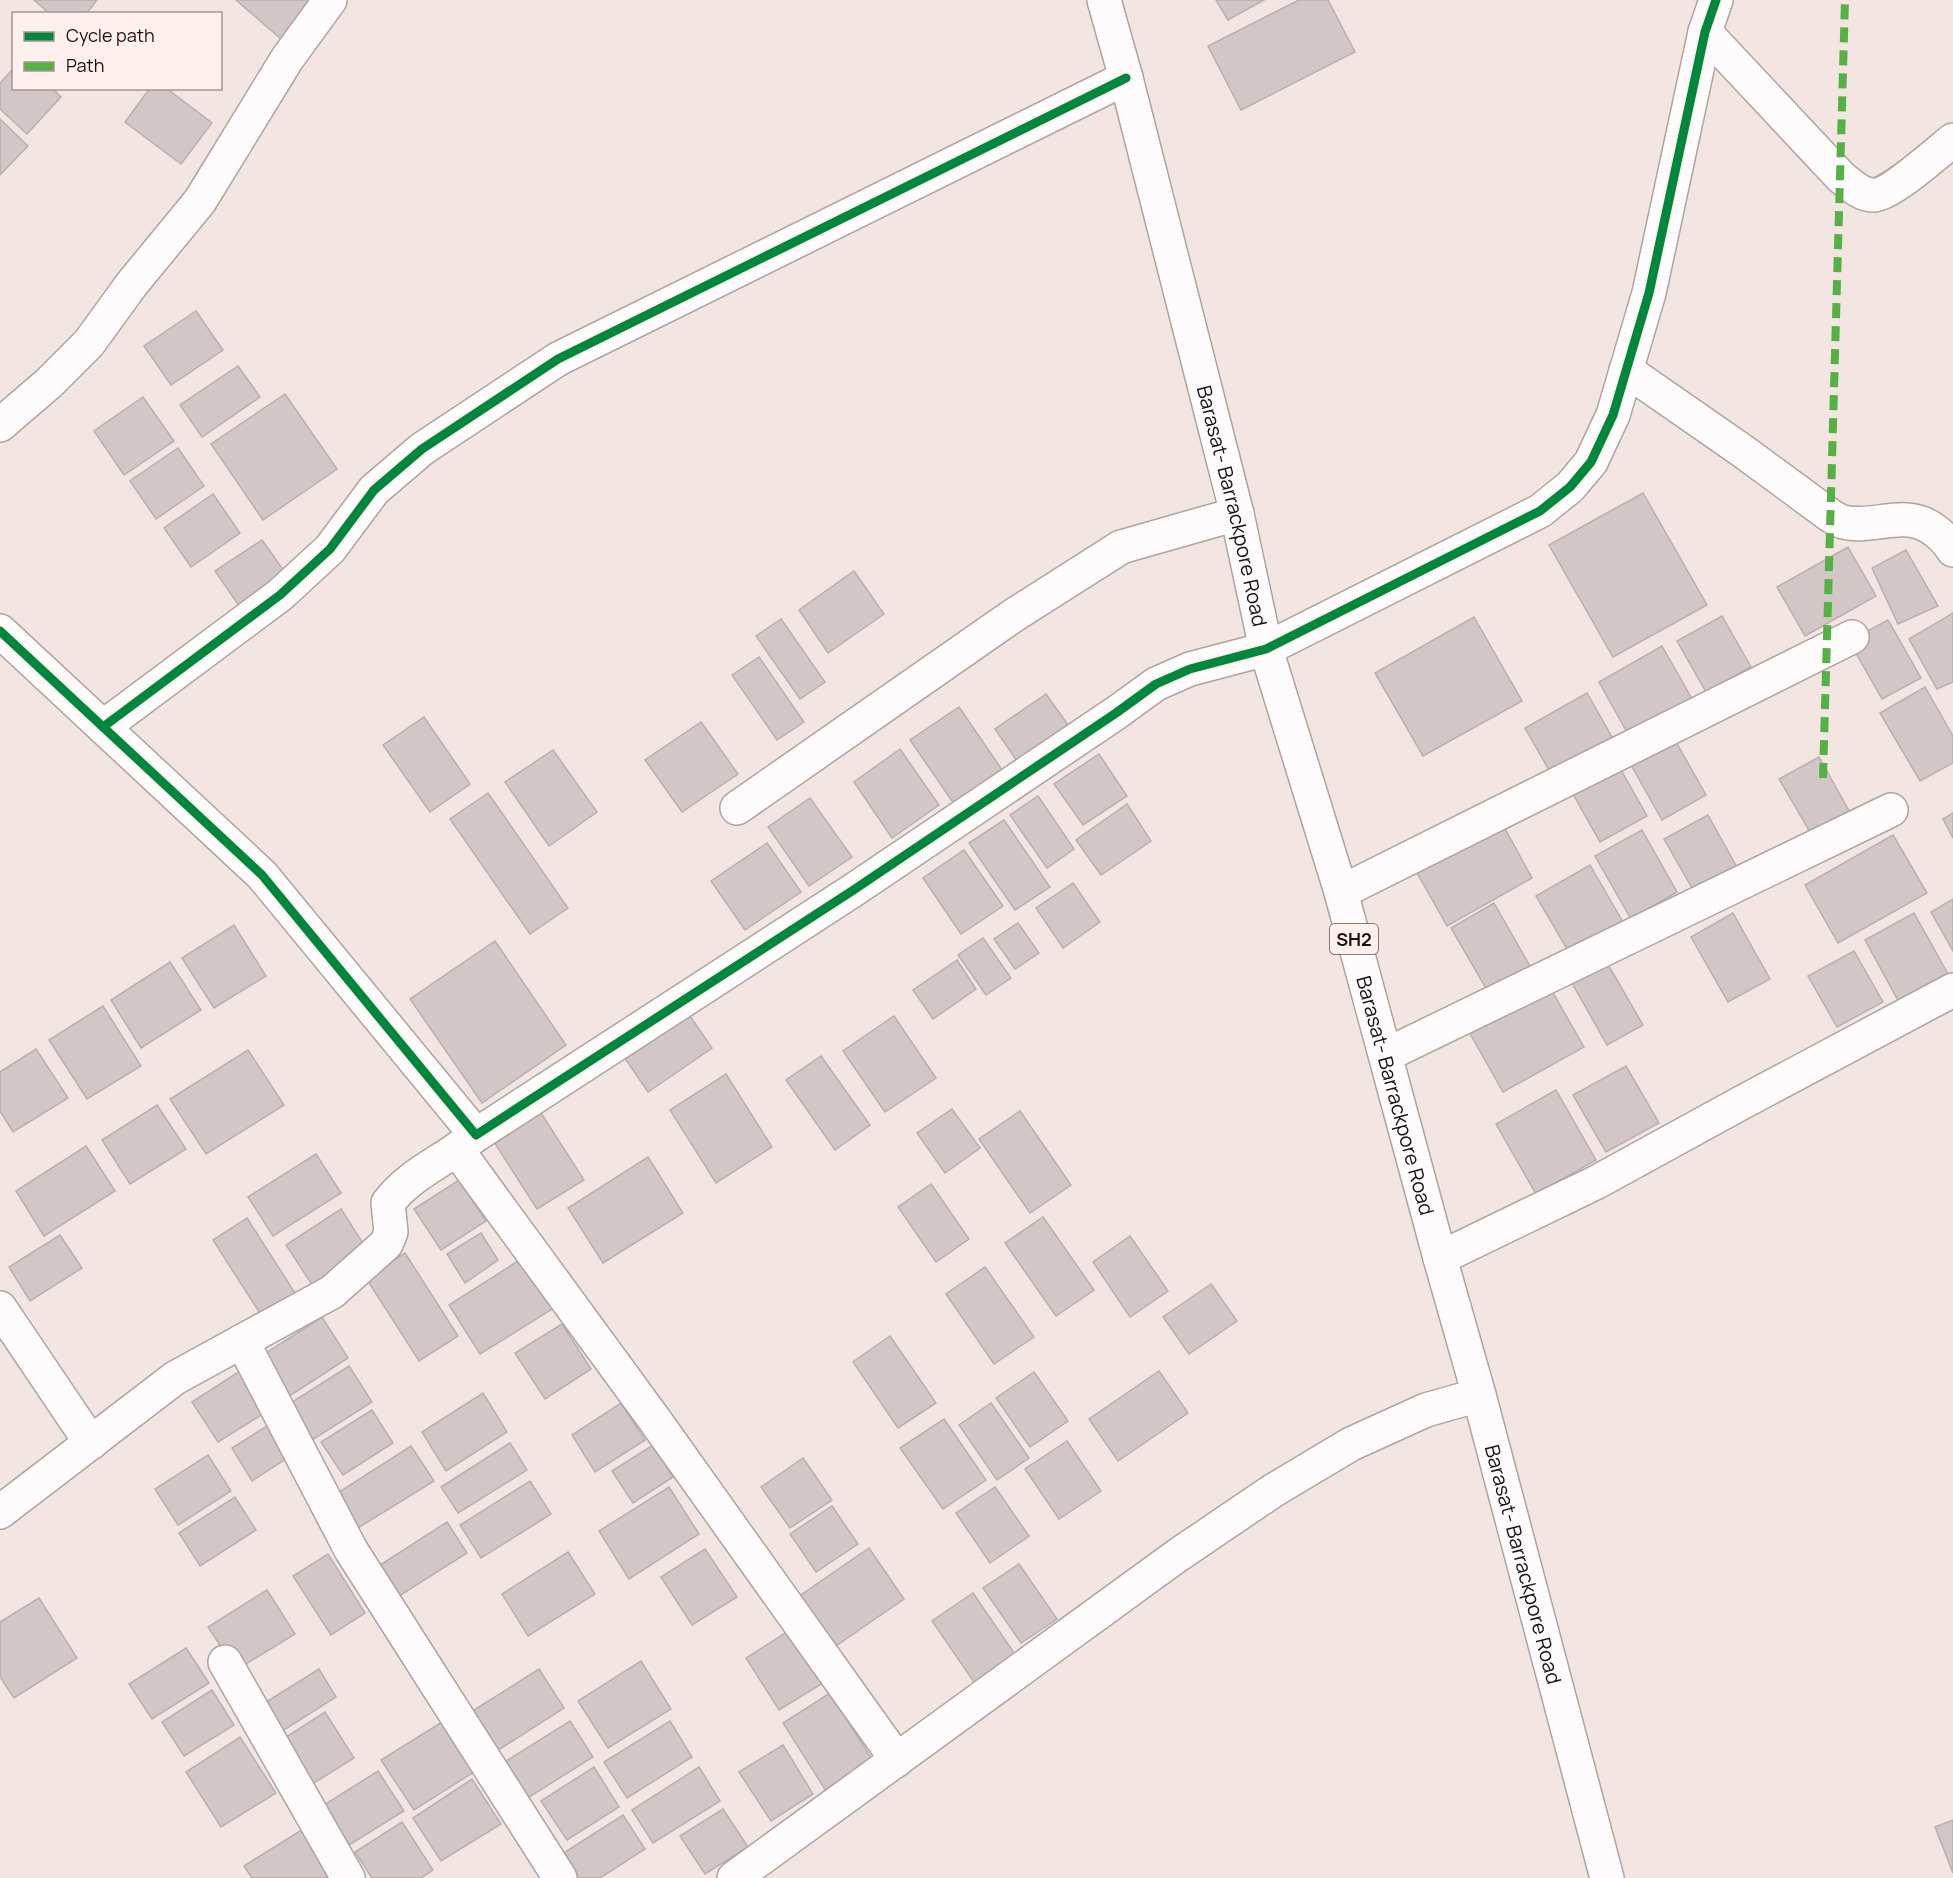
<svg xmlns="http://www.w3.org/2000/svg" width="1953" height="1878" viewBox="0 0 1953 1878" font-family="Manrope,sans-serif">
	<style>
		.building { fill: #d2c7c6; stroke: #b9afae; stroke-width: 1.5 }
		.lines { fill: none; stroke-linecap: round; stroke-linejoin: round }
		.street-casing { stroke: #aea4a2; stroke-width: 36 }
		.secondary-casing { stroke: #aea4a2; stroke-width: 36 }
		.primary-casing { stroke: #aea4a2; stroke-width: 36 }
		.street { stroke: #fdfbfb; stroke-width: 33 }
		.secondary { stroke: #fdfbfb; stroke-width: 33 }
		.primary { stroke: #fdfbfb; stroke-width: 33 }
		.quiet { stroke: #55b144; stroke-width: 8; stroke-dasharray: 15 8; stroke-linecap: butt }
		.cycleway-casing { stroke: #fff0ed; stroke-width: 13 }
		.cycleway { stroke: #00873e; stroke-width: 9 }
		.labels { text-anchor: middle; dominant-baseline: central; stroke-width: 4.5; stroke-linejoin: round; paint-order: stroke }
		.shield { fill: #fff0ed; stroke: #5e5452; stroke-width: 1.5 }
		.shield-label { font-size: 18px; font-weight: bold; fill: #19110f }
		.street-label { font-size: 20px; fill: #19110f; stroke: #fff0ed }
	</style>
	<rect width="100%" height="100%" fill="#f2e5e2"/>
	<g class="building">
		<path d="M34,0H97L86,14H50Z"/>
		<path d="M236,0H315L281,39Z"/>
		<path d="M1216,0H1264L1228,20Z"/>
		<path d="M1299,0H1328L1355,52L1241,110L1208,46Z"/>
		<path d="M14,68V88H52L61,97L27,134L0,109V83Z"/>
		<path d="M150,88H166L212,123L181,164L125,122Z"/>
		<path d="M0,119L28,146L0,175Z"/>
		<path d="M196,311L223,350L171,385L144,346Z"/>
		<path d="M238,366L260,397L202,437L180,405Z"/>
		<path d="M285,394L337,469L263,520L211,444Z"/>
		<path d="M143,397L174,441L124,475L94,431Z"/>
		<path d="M178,448L204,486L156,519L130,481Z"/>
		<path d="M1643,493L1707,605L1613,657L1549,545Z"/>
		<path d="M213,494L240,533L191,567L164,528Z"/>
		<path d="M262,540L289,578L242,610L215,571Z"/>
		<path d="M1848,547L1876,596L1805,636L1777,587Z"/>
		<path d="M1906,550L1938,606L1898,624L1872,568Z"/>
		<path d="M854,571L884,614L828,653L799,610Z"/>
		<path d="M1953,613V682L1937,689L1909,639Z"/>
		<path d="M1722,616L1751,667L1706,692L1677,641Z"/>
		<path d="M1474,617L1522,701L1423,756L1375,673Z"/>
		<path d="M781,619L825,682L800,699L756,636Z"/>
		<path d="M1888,620L1921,678L1882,699L1849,641Z"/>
		<path d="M1662,646L1692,699L1628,734L1599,682Z"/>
		<path d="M759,657L804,722L777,740L732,675Z"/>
		<path d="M1925,687L1953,736V763L1920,781L1880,713Z"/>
		<path d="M1587,693L1612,737L1550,772L1525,728Z"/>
		<path d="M1046,694L1073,732L1021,767L995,729Z"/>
		<path d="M959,707L1007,777L959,811L910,740Z"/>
		<path d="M424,717L470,784L430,812L383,745Z"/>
		<path d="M701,722L738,774L682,812L645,760Z"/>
		<path d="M1675,740L1706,795L1662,820L1631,765Z"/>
		<path d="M900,749L939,805L892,838L854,782Z"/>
		<path d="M553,750L597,812L549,846L505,782Z"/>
		<path d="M1099,754L1127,796L1083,825L1054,784Z"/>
		<path d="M1819,757L1853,818L1814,839L1779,779Z"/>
		<path d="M1616,761L1647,816L1600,842L1569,787Z"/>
		<path d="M488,793L568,908L530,934L450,819Z"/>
		<path d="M1038,796L1074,849L1047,868L1010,815Z"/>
		<path d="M810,798L852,857L809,886L768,827Z"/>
		<path d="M1127,804L1151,841L1101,875L1076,840Z"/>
		<path d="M1953,813V838L1943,819Z"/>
		<path d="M1708,815L1739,871L1696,895L1664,839Z"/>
		<path d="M1004,820L1050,887L1015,910L969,843Z"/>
		<path d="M1502,823L1532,878L1447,926L1416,871Z"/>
		<path d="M1642,830L1677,892L1631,919L1595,856Z"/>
		<path d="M1893,835L1927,893L1838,943L1805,885Z"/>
		<path d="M767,843L801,892L745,930L711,881Z"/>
		<path d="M964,850L1003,906L961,934L923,878Z"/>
		<path d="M1590,865L1624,924L1570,954L1536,896Z"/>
		<path d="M1073,883L1100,922L1063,948L1036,908Z"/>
		<path d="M1953,899V951L1931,912Z"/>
		<path d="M1494,903L1534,973L1491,997L1451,928Z"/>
		<path d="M1733,913L1770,979L1728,1002L1691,937Z"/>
		<path d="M1914,913L1948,974L1899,1002L1865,940Z"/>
		<path d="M1018,923L1039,953L1015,969L994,939Z"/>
		<path d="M234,925L266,976L214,1008L182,958Z"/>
		<path d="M983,938L1011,978L986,995L958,955Z"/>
		<path d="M495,941L566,1045L482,1103L410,999Z"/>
		<path d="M1854,951L1883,1002L1837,1027L1808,976Z"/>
		<path d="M1603,956L1643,1025L1607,1045L1568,976Z"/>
		<path d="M957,960L976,989L933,1019L913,990Z"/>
		<path d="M170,962L201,1010L141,1048L111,1000Z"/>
		<path d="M1548,984L1584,1047L1503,1092L1468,1030Z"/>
		<path d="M103,1006L141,1066L87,1099L49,1040Z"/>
		<path d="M686,1010L712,1048L648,1092L622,1054Z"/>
		<path d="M894,1016L936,1078L885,1112L843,1051Z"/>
		<path d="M36,1049L68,1098L13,1132L0,1111V1072Z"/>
		<path d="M248,1050L284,1105L206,1154L170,1099Z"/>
		<path d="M821,1056L870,1125L835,1150L786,1080Z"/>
		<path d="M1626,1066L1659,1123L1606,1152L1573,1095Z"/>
		<path d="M726,1074L772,1147L716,1183L670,1110Z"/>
		<path d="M1556,1090L1596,1160L1536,1194L1496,1124Z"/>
		<path d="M157,1105L186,1149L130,1184L102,1140Z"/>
		<path d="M952,1109L980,1148L945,1173L917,1133Z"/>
		<path d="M1020,1111L1071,1185L1030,1213L979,1139Z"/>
		<path d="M541,1113L584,1180L537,1209L494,1142Z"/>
		<path d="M86,1146L115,1191L44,1236L16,1191Z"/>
		<path d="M316,1154L341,1193L273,1236L248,1197Z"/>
		<path d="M648,1157L683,1213L603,1263L568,1208Z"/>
		<path d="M459,1180L486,1221L441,1250L414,1209Z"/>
		<path d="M931,1184L969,1239L936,1262L898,1207Z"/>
		<path d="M341,1209L368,1251L313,1286L286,1245Z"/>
		<path d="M1043,1217L1094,1290L1056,1316L1005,1243Z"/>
		<path d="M247,1218L295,1293L261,1315L213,1240Z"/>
		<path d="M481,1233L498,1260L465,1283L447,1254Z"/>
		<path d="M60,1235L82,1268L30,1301L9,1267Z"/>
		<path d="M1130,1236L1168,1291L1130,1317L1093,1262Z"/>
		<path d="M405,1253L458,1336L419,1361L366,1278Z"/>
		<path d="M526,1256L557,1306L480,1354L449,1305Z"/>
		<path d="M985,1267L1034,1337L994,1364L946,1294Z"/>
		<path d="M1211,1284L1237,1321L1189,1354L1163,1317Z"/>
		<path d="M322,1317L348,1358L285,1399L258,1358Z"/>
		<path d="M562,1324L591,1369L545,1399L515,1353Z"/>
		<path d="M890,1336L936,1403L898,1428L853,1362Z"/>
		<path d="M349,1366L372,1402L309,1442L286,1406Z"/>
		<path d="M240,1371L266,1412L218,1442L192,1402Z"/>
		<path d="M1159,1371L1188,1413L1118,1461L1089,1419Z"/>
		<path d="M1034,1372L1068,1421L1030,1447L996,1398Z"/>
		<path d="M483,1393L507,1432L446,1471L422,1432Z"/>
		<path d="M621,1403L645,1440L595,1472L572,1435Z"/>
		<path d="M991,1403L1029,1458L997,1480L959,1425Z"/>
		<path d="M372,1410L393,1443L343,1475L321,1442Z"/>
		<path d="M278,1419L298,1451L252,1481L232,1448Z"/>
		<path d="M944,1419L986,1480L943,1509L900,1448Z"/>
		<path d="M1067,1441L1101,1491L1059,1519L1025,1469Z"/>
		<path d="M510,1443L527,1470L458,1513L441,1487Z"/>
		<path d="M653,1445L673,1477L633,1503L612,1471Z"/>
		<path d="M411,1446L434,1481L358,1528L336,1494Z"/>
		<path d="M208,1455L231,1491L178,1525L155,1489Z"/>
		<path d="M803,1458L832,1500L790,1528L761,1487Z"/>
		<path d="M530,1481L551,1514L481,1558L460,1525Z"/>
		<path d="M669,1487L699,1534L629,1579L599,1531Z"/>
		<path d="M995,1487L1029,1536L990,1563L956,1513Z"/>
		<path d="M235,1497L256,1530L200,1566L179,1533Z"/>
		<path d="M832,1506L858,1544L816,1572L790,1534Z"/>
		<path d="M447,1522L467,1553L396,1598L377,1567Z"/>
		<path d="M869,1548L904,1599L833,1648L798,1597Z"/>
		<path d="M705,1549L737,1597L692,1625L661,1577Z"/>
		<path d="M568,1552L595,1594L528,1636L502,1594Z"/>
		<path d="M328,1554L365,1613L331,1635L293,1576Z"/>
		<path d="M1019,1564L1057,1619L1021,1643L983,1588Z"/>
		<path d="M267,1590L295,1634L236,1670L208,1627Z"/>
		<path d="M973,1593L1017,1657L976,1685L932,1621Z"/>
		<path d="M39,1598L77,1658L14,1698L0,1677V1622Z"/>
		<path d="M790,1630L823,1683L779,1710L746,1658Z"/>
		<path d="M186,1648L209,1683L152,1719L129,1684Z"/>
		<path d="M641,1661L671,1709L608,1748L578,1701Z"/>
		<path d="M319,1669L336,1697L276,1735L258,1707Z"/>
		<path d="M539,1669L564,1708L492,1754L466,1715Z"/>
		<path d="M212,1690L234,1725L184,1756L162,1722Z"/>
		<path d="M830,1693L875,1764L828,1794L783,1723Z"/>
		<path d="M325,1712L354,1758L309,1786L280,1741Z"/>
		<path d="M570,1721L593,1757L526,1799L503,1763Z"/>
		<path d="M670,1721L692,1757L627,1798L604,1762Z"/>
		<path d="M442,1722L474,1772L414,1810L381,1760Z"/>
		<path d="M240,1737L276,1793L221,1827L186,1772Z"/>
		<path d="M783,1745L813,1794L771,1821L739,1772Z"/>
		<path d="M594,1767L619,1807L567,1840L541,1801Z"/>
		<path d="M699,1767L720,1801L653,1843L632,1810Z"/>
		<path d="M378,1771L404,1811L349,1845L324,1805Z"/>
		<path d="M472,1779L501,1824L441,1861L413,1818Z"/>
		<path d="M723,1809L748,1847L705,1874L680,1836Z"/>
		<path d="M623,1815L645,1849L600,1878H578L562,1854Z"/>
		<path d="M1953,1820V1873L1935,1827Z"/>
		<path d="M402,1822L433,1870L421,1878H372L355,1852Z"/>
		<path d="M308,1826L336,1871L325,1878H252L244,1866Z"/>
	</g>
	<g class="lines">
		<g class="street-casing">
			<g id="street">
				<path d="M1705,32L1841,177C1850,184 1860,195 1873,195C1889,196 1938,152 1953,140"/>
				<path d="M1626,370L1744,452L1831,516C1835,518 1839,521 1843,522C1876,530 1907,506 1938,533C1944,538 1949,543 1953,550"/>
				<path d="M0,425L49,383L89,343L131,285L200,201L287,59L330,0"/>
				<path d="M0,631L262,875L476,1135L852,891L1116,713L1156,684L1190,669L1266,649"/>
				<path d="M103,727L280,595L330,549L374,490L422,449L558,359L1126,78"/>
				<path d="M737,808L1014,615L1121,547L1237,514"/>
				<path d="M1341,892L1852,637"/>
				<path d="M1386,1055L1891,810"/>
				<path d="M458,1151L654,1419L897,1760"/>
				<path d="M1440,1258L1597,1182L1741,1103L1953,990"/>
				<path d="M0,1308L91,1443"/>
				<path d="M242,1341L351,1550L560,1878"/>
				<path d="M0,1512L175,1378L332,1292L386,1244L391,1232L388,1203C410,1173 447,1160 474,1136"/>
				<path d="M225,1662L348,1878"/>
				<path d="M734,1878L1178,1555L1274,1490L1351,1444L1426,1410L1479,1395"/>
			</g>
		</g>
		<g class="secondary-casing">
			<path id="secondary" d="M1266,649L1540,511L1570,487L1591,462L1613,415L1649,293L1705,32L1716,0"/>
		</g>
		<g class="primary-casing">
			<g id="primary">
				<path id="s1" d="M1104,0L1126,78L1237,514L1266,649L1341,892L1440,1258L1479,1395L1607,1878"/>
			</g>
		</g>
		<use href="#street" class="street"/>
		<use href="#secondary" class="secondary"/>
		<use href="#primary" class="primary"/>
		<path class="quiet" d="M1823,778L1845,0"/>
		<g class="cycleway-casing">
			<g id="cycleway">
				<path d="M0,631L262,875L476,1135L852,891L1116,713L1156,684L1190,669L1266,649L1540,511L1570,487L1591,462L1613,415L1649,293L1705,32L1716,0"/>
				<path d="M103,727L280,595L330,549L374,490L422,449L558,359L1126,78"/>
			</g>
		</g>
		<use href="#cycleway" class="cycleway"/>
	</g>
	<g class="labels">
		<rect class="shield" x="1330" y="924" width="48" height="30" rx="4.5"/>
		<g class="shield-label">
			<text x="1354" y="939">SH2</text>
		</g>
		<g class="street-label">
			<text stroke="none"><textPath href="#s1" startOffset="522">Barasat- Barrackpore Road</textPath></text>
			<text stroke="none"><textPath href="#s1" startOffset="1134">Barasat- Barrackpore Road</textPath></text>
			<text stroke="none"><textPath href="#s1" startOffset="1620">Barasat- Barrackpore Road</textPath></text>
		</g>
	</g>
	<rect x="12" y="12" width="210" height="78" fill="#fff0ed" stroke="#a39794" stroke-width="1.5"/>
	<rect x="24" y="32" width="30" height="9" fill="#00873e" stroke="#a39794" stroke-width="1.5"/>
	<text x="66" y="42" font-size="18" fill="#19110f">Cycle path</text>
	<rect x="24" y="62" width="30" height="9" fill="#55b144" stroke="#a39794" stroke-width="1.5"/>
	<text x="66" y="72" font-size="18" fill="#19110f">Path</text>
</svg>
